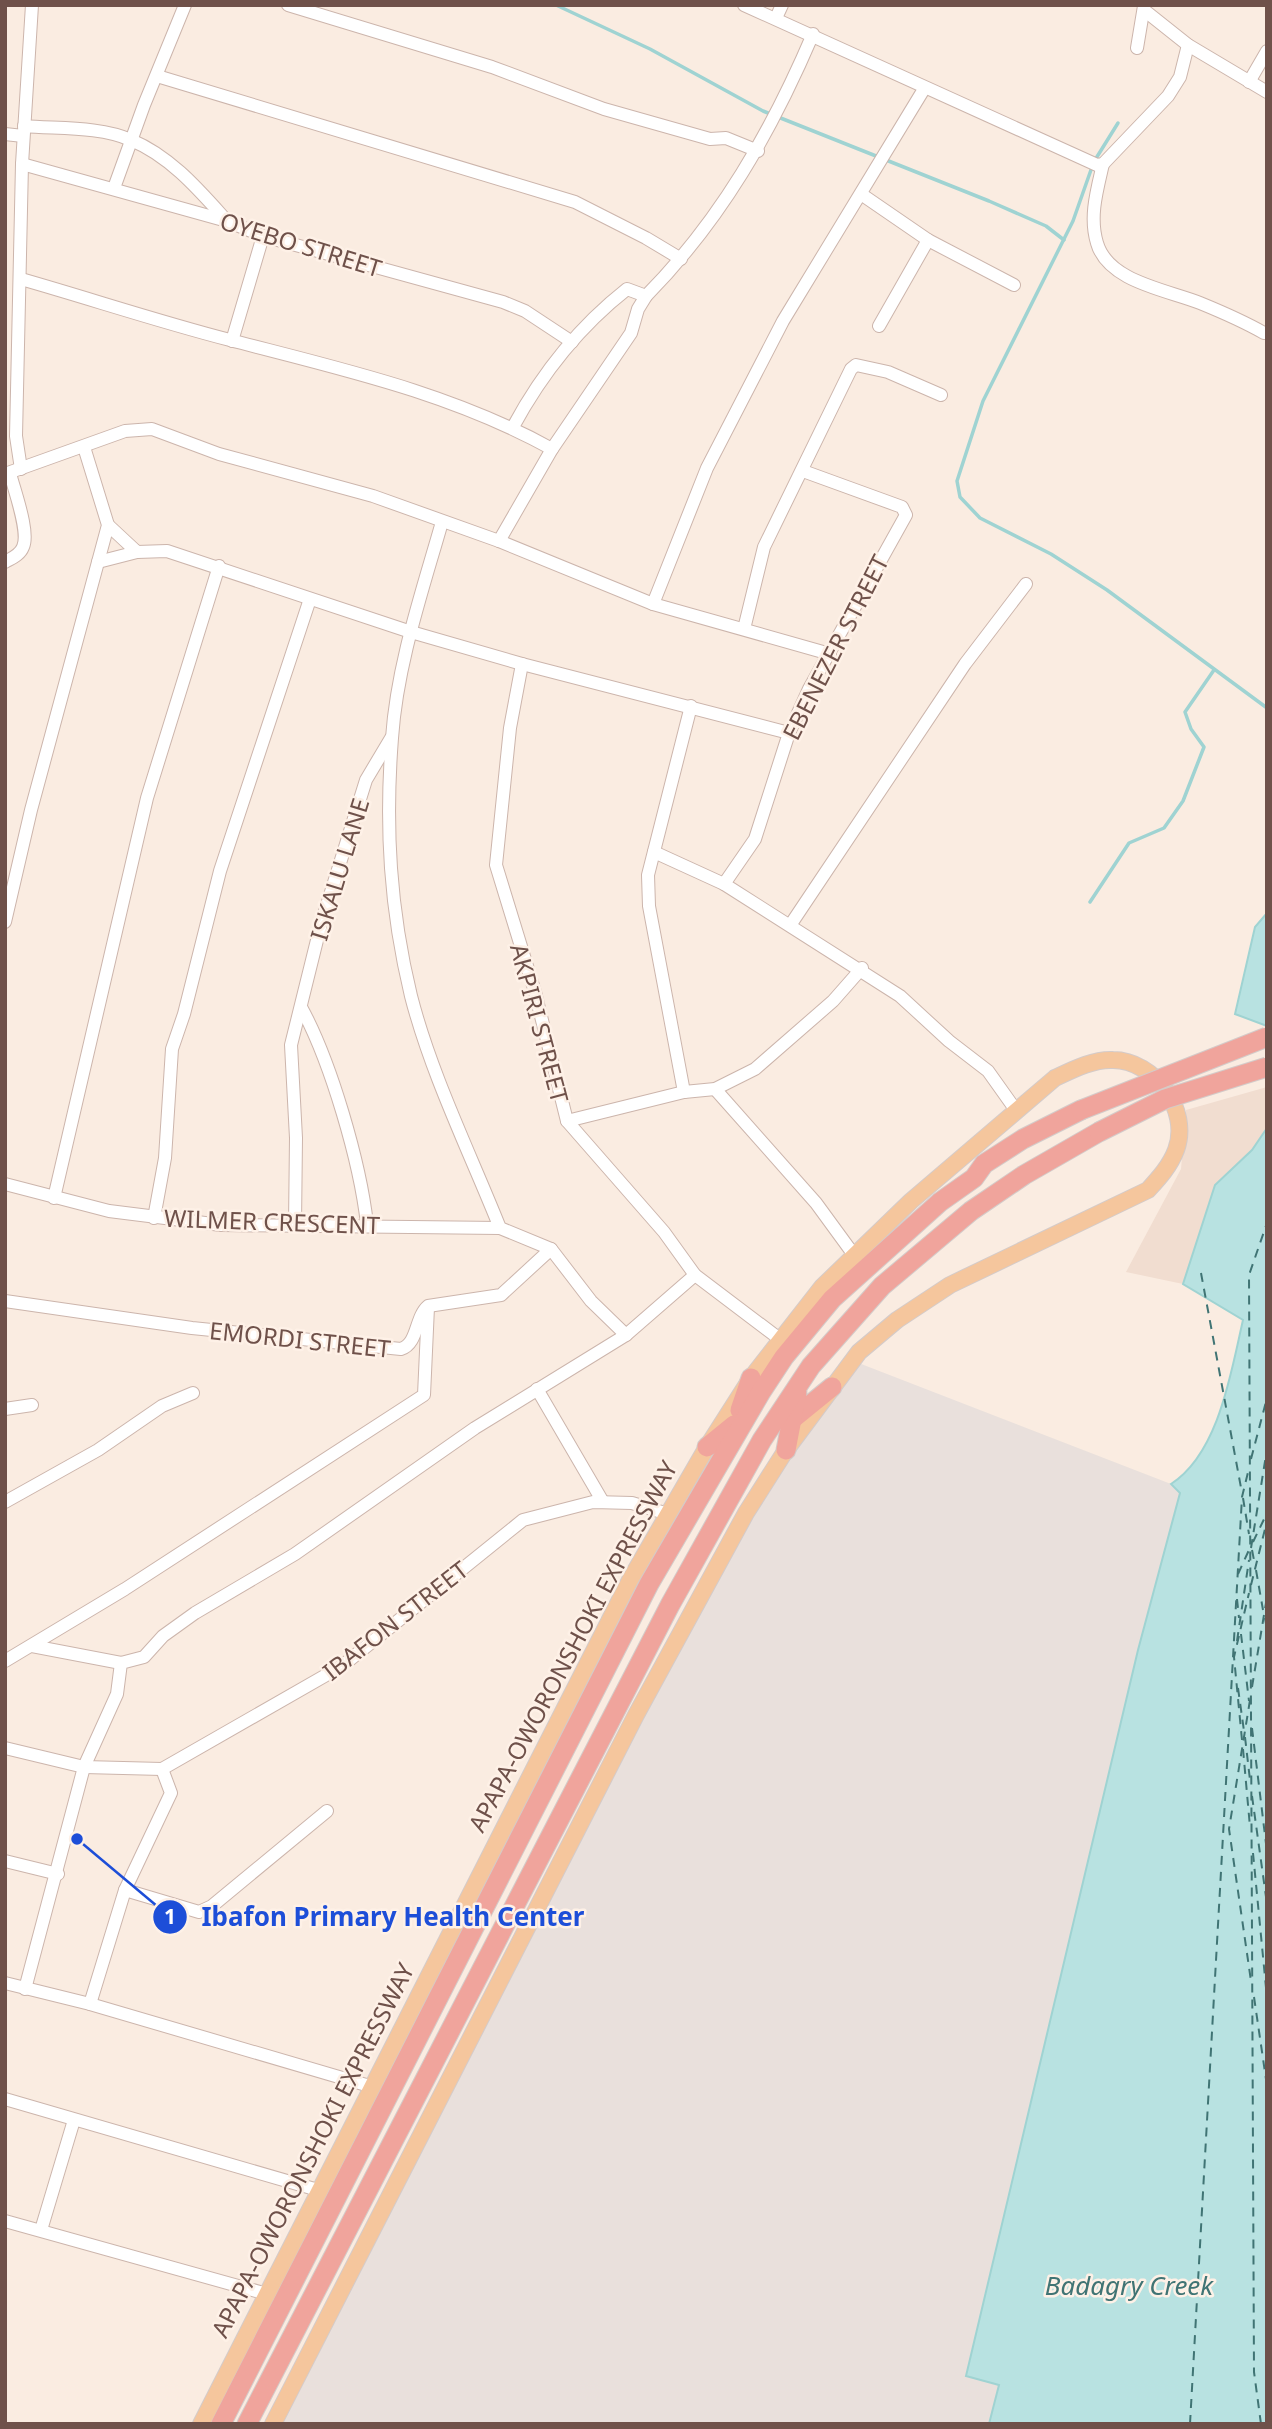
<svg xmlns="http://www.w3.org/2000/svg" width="1272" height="2429" viewBox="0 0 1272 2429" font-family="'Noto Sans',sans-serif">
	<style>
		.residential { fill: #f1ddd0 }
		.industrial { fill: #e9e0dc }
		.water { fill: #b8e2e1; stroke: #9fd3d2; stroke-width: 2 }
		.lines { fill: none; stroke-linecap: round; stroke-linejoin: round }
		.stream { stroke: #9fd3d2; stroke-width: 3.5 }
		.ferry { stroke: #407474; stroke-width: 2; stroke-dasharray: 9 7; stroke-linecap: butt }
		.minor-casing { stroke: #ccb5ac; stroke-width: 14 }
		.major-casing { stroke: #d4cbc9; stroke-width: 18 }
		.highway-casing { stroke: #d4cbc9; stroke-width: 21 }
		.minor { stroke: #fff; stroke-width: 12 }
		.major { stroke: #f5c69d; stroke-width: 16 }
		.highway { stroke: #f0a49c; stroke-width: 19 }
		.highway-bridge-casing { stroke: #d4cbc9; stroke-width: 21; stroke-linecap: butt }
		.highway-bridge { stroke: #f0a49c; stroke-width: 19 }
		.labels { text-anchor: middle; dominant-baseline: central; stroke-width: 5; stroke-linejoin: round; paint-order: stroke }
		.street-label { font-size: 24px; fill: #6f514a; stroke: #fef1e7 }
		.water-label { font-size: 26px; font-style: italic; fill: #407474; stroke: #fef1e7 }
		.leader { fill: none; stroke: #1d4ed8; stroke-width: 2.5 }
		.callout-dot { fill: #1d4ed8; stroke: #fef1e7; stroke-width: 2.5 }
		.mark-label { font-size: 21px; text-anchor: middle; font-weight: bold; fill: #fff }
		.callout-label { font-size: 26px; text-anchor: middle; font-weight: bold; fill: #1d4ed8; stroke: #fef1e7; stroke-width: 5; stroke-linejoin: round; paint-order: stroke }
	</style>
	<rect width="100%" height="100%" fill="#faece1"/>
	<path class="residential" d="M1267,1087L1266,1131L1252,1150L1215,1185L1183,1284L1126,1272L1181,1169L1186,1110Z"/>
	<path class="industrial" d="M856,1362L1171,1484L1180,1493L1138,1650L967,2376L999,2385L989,2424H268L709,1575Z"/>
	<g class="water">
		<path d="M1267,913V1026L1235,1014L1255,927Z"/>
		<path d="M1267,1128V2424H989L999,2385L966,2376L1138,1650L1180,1493L1171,1484C1219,1453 1231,1372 1243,1320L1183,1284L1215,1185L1252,1150Z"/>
	</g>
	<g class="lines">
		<g class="stream">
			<path d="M556,5L650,49L763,111L989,201L1046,226L1064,240"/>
			<path d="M1095,160L1118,123"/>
			<path d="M1092,167L1073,221L983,401L957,481L960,497L980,518L1051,554L1107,590L1267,708"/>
			<path d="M1090,902L1129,843L1164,828L1183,801L1204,747L1191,729L1185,712L1214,670"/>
		</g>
		<g class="ferry">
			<path d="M1201,1273L1242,1493"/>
			<path d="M1251,1459L1267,1398"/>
			<path d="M1243,1498L1249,1534"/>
			<path d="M1253,1542L1267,1513"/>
			<path d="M1251,1548L1267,1449"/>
			<path d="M1252,1550L1255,1565"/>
			<path d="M1256,1570L1263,1610"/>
			<path d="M1238,1574L1249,1550"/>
			<path d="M1251,1585L1267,1521"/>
			<path d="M1237,1599L1239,1618"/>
			<path d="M1265,1618L1267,1629"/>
			<path d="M1241,1634L1249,1701"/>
			<path d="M1237,1641L1249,1560"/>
			<path d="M1252,1687L1267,1597"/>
			<path d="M1238,1688L1244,1731"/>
			<path d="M1250,1700L1229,1829L1251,1981"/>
			<path d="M1252,1728L1267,1852"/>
			<path d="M1245,1737L1250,1780"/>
			<path d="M1242,1740L1234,1657L1249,1593"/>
			<path d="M1243,1749L1250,1827"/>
			<path d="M1252,1796L1267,1904"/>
			<path d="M1253,1853L1267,1998"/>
			<path d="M1254,1997L1267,2086"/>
			<path d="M1190,2424L1242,1497L1249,1468"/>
			<path d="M1261,2424L1254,2372L1249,1275L1267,1223"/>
		</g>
		<g class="minor-casing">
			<g id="minor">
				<path d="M288,5L492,67L604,109L710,139L726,138L758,151"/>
				<path d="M744,5L1097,165L1103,164L1168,96L1180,77L1188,45"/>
				<path d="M1144,10L1188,45L1267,92"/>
				<path d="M776,18L782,5"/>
				<path d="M1137,48L1144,6"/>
				<path d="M157,76L575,202L646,238L681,259"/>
				<path d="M1249,82L1267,51"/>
				<path d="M24,126C57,129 100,126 131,140C170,156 199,190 226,220"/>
				<path d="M5,134L23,136"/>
				<path d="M22,164L227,221L263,236L503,302L525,311L572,342"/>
				<path d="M1103,164C1097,190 1089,217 1097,243C1108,282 1168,290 1200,303C1222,312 1243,321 1264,333"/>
				<path d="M114,188L144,105L185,5"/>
				<path d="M861,194L928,240L1014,285"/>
				<path d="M21,279C91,299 160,322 230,340C341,369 451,393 552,449"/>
				<path d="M879,326L928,240"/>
				<path d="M232,341L263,236"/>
				<path d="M513,427C541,375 580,326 627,289L646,296"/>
				<path d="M21,469L16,436L22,164L32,5"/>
				<path d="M5,474L125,431L152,429L219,454L373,496L499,541L653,604L830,654"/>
				<path d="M442,522C422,592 397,665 392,738C385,828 390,909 411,996C431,1074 470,1153 500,1228L551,1249L591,1301L626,1335"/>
				<path d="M108,525L137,552L167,551L411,632L522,664L789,733"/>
				<path d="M499,541L552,449L631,333L638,309L646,296C721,220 771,132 813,34"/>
				<path d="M5,562C12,558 20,555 23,547C30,532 14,490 10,473"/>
				<path d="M98,562L137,552"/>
				<path d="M653,604L707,468L783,321L924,89"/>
				<path d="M744,629L764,547L851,369L856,365L888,372L941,395"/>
				<path d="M522,664L510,728L496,865L535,992L567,1121L664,1232L695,1275L781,1340"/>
				<path d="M654,852L724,884L900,996L949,1041L988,1071L1015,1109"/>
				<path d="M724,884L755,839L789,733L809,689L906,515L902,507L803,471"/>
				<path d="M5,922L31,810L108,525L84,447"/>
				<path d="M791,924L965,664L1026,584"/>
				<path d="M301,1007C331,1062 360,1162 367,1224"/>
				<path d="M715,1089L816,1203L854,1255"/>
				<path d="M684,1092L649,906L648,875L691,706"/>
				<path d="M567,1121L684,1092L715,1089L755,1069L833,1001L862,968"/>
				<path d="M5,1184L109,1211L221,1225L500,1228"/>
				<path d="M54,1198L147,798L219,566"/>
				<path d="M154,1218L165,1158L172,1049L184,1014L220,871L310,599"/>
				<path d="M295,1224L296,1138L291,1045L321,924L366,780L391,738"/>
				<path d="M5,1301L192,1328L401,1349C418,1344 415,1317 428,1306L501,1295L551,1249"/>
				<path d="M537,1389L603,1502"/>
				<path d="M5,1409L32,1405"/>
				<path d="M5,1502L98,1450L162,1406L193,1393"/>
				<path d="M32,1646L121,1663"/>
				<path d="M5,1661L125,1589L424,1395L428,1307"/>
				<path d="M5,1748L84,1767L162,1769L342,1666L523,1520L593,1502L632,1503L668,1514"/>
				<path d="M5,1861L58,1874"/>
				<path d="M125,1890L199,1912L212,1906L327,1811"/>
				<path d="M5,1983L90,2004L373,2087"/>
				<path d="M25,1989L84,1767L117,1694L121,1663L144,1657L163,1636L195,1613L295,1554L475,1428L626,1335L695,1275"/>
				<path d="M90,2004L125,1890L171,1793L162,1769"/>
				<path d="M5,2099L318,2190"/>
				<path d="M5,2221L267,2294"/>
				<path d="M41,2230L74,2120"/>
			</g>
		</g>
		<g class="major-casing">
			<path id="major" d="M201,2424L630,1580L707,1447L751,1378L822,1287L911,1201L1055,1078C1072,1070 1093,1059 1113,1060C1154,1060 1191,1110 1176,1150C1170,1166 1159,1178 1148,1190L950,1285L897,1320L859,1352L786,1450L746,1513L636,1715L273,2424"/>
		</g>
		<g class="highway-casing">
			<g id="highway">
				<path d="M740,1410L751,1378"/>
				<path d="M789,1422L832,1387"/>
				<path d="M707,1447L734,1425"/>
				<path d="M786,1450L797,1393"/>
				<path d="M221,2424L649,1584L761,1392L784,1357L832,1299L940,1202L974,1178L984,1164L1023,1139L1081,1110"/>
				<path d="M247,2424L670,1605L762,1440L811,1366L882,1286L971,1211L1024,1175L1099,1132"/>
			</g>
		</g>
		<use href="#minor" class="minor"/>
		<use href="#major" class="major"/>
		<use href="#highway" class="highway"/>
		<g class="highway-bridge-casing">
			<g id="highway-bridge">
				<path d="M1081,1110L1267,1037"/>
				<path d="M1099,1132L1165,1099L1267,1067"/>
			</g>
		</g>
		<use href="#highway-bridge" class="highway-bridge"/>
	</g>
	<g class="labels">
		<g class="street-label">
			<text transform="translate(301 244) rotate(17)">OYEBO STREET</text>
			<text transform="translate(835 647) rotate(-63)">EBENEZER STREET</text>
			<text transform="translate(339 869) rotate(-73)">ISKALU LANE</text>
			<text transform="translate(540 1023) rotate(75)">AKPIRI STREET</text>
			<text transform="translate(272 1221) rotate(2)">WILMER CRESCENT</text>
			<text transform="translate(300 1339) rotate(6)">EMORDI STREET</text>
			<text transform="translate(395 1620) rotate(-38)">IBAFON STREET</text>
			<text transform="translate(572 1646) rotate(-62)">APAPA-OWORONSHOKI EXPRESSWAY</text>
			<text transform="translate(312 2150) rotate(-63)">APAPA-OWORONSHOKI EXPRESSWAY</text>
		</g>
		<g class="water-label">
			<text x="1129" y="2285">Badagry Creek</text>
		</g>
	</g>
	<path class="leader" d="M77 1839L170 1917"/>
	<g class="callout-dot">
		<circle cx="77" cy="1839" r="7"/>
		<circle cx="170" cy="1917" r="18"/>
	</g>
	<g class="mark-label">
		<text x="170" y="1924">1</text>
	</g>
	<g class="callout-label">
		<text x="393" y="1926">Ibafon Primary Health Center</text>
	</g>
	<rect width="1272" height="2429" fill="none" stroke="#6f514a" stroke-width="14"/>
</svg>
